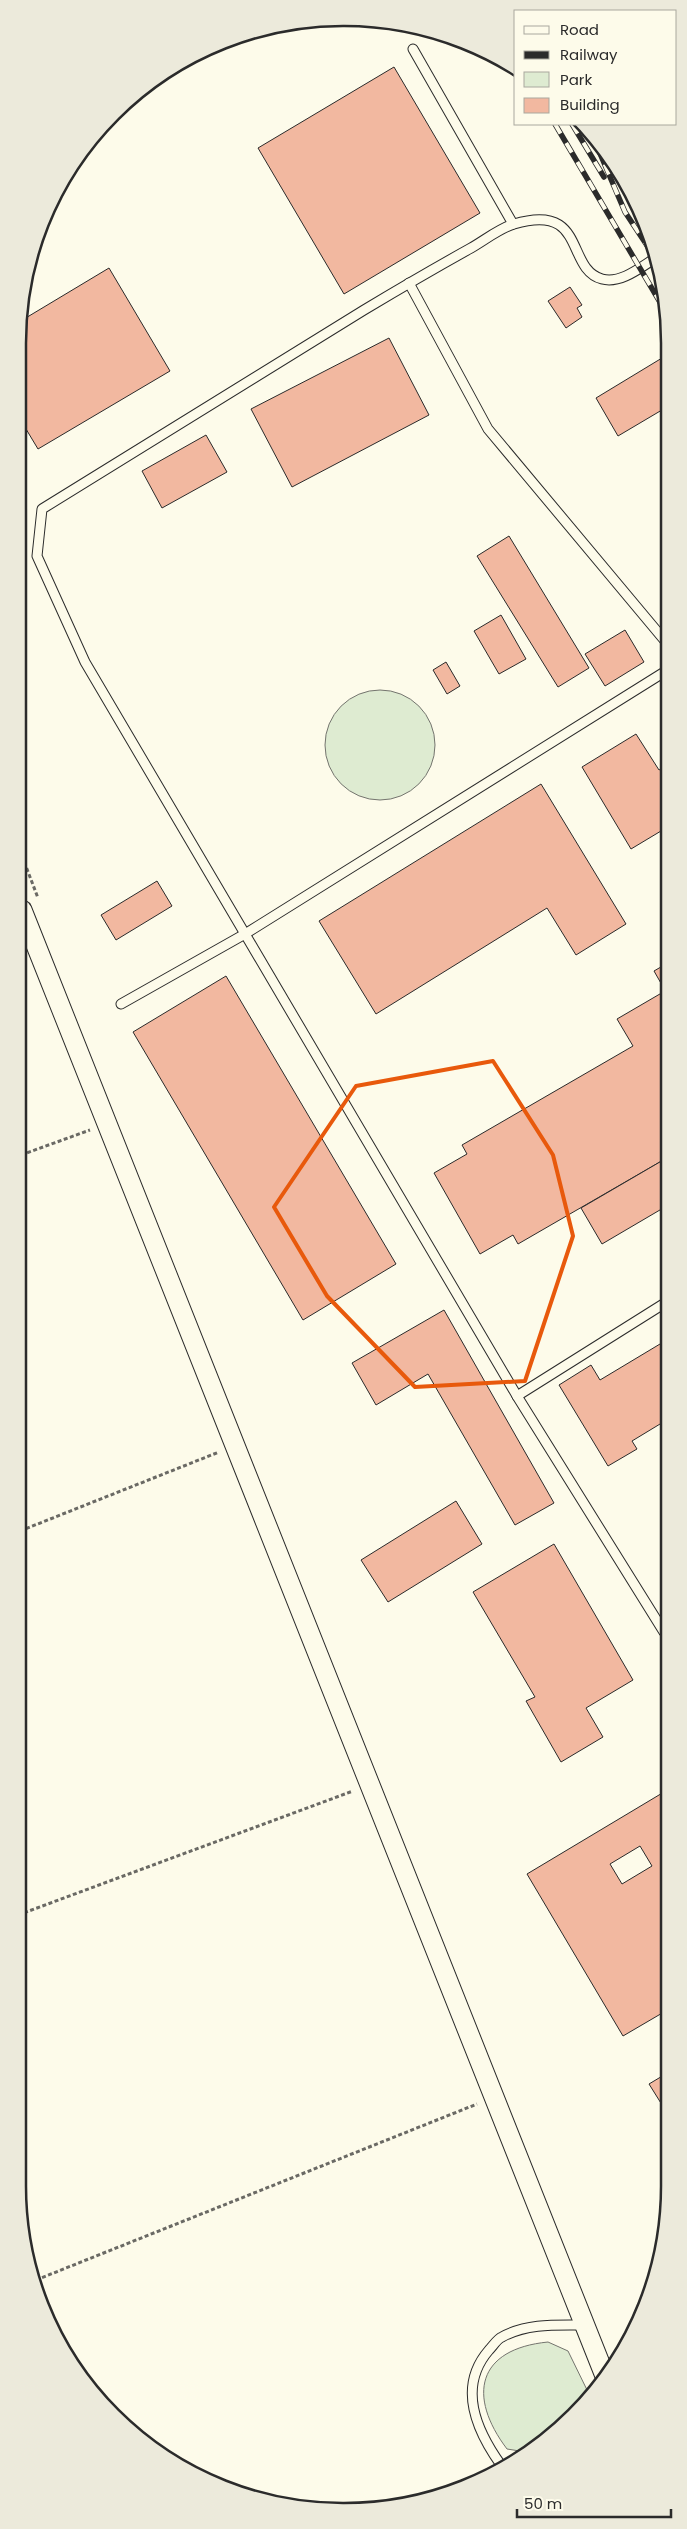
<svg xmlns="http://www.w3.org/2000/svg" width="687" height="2529" viewBox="0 0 687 2529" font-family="Poppins,sans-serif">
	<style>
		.green { fill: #deebd1; stroke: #74746e }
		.building { fill: #f2b8a0; stroke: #2b2b2b; fill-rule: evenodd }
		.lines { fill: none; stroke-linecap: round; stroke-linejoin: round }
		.service-casing { stroke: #2b2b2b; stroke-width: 11 }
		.minor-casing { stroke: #2b2b2b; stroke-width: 21 }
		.path { stroke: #6a6964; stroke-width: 3; stroke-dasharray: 4 2.5; stroke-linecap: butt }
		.service { stroke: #fdfbea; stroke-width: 9 }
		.minor { stroke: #fdfbea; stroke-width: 19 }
		.rail-casing { stroke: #2b2b2b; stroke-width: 5.5 }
		.rail { stroke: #fdfbea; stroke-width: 4; stroke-dasharray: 11; stroke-linecap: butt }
		.marked { fill: none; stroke: #e8590c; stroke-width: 4; stroke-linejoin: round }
		.rim { fill: none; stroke: #2b2b2b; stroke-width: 2.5 }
	</style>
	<rect width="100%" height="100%" fill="#fdfbea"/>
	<g class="green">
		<circle cx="380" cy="745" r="55"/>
		<path d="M548,2342L568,2351L589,2394L542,2444L526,2452L507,2449C467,2396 477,2349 548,2342Z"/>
	</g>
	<g class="building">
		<path d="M394,67L480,213L344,294L258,148Z"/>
		<path d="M109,268L170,371L38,449L23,424L24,319Z"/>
		<path d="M570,287L582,305L577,308L582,317L566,328L548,301Z"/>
		<path d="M389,338L429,415L292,487L251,409Z"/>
		<path d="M662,358L667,366V407L618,436L596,398Z"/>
		<path d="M206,435L227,472L162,508L142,471Z"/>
		<path d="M509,536L589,668L558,687L477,556Z"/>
		<path d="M501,615L526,659L499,674L474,631Z"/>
		<path d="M625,630L644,662L605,686L585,654Z"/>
		<path d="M446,662L460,686L447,694L433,670Z"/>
		<path d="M636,734L659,770L666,766V828L631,849L582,767Z"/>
		<path d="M541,784L626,924L576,955L547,908L376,1014L319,921Z"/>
		<path d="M157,881L172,906L116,940L101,915Z"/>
		<path d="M666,964V992L654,971Z"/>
		<path d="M226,976L396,1264L303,1320L133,1032Z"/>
		<path d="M665,991V1159L518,1244L513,1235L480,1254L434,1173L467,1154L462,1145L633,1046L617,1019Z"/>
		<path d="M665,1159V1207L602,1244L581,1208Z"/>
		<path d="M444,1310L554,1503L515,1525L428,1374L376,1405L352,1363Z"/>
		<path d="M665,1341V1421L632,1441L637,1449L608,1466L559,1385L591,1365L600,1380Z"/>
		<path d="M456,1501L482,1544L388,1602L361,1560Z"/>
		<path d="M554,1544L633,1680L586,1708L603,1737L561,1762L526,1701L535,1697L473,1592Z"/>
		<path d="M664,1792V2012L623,2036L527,1874ZM640,1846L652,1866L622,1884L610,1864Z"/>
		<path d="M664,2075V2108L649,2084Z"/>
	</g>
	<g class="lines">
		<g class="service-casing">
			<g id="service">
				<path d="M413,49L513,224"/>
				<path d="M654,259C640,268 620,284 602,279C565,269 587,202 514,224C500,228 485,240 471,248C435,268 399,289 364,310C256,377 149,443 42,509L37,556L85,662L517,1396L664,1632"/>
				<path d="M409,283L488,429L666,642"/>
				<path d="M121,1004L245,934L666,671"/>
				<path d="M517,1396L665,1303"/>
				<path d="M501,2465C476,2430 457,2387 489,2350C493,2346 497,2339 502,2337C527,2323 557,2325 585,2325"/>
			</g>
		</g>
		<g class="minor-casing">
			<path id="minor" d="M22,910L605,2376"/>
		</g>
		<g class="path">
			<path d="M22,856L38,898"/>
			<path d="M21,1155L90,1130"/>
			<path d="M20,1531L219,1452"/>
			<path d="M18,1915L353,1791"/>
			<path d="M36,2280L477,2104"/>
		</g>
		<use href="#service" class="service"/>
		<use href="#minor" class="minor"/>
		<g class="rail-casing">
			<g id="rail">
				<path d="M555,124L667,314"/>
				<path d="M572,124L604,177"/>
				<path d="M596,144L625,212L652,253"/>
			</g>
		</g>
		<use href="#rail" class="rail"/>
	</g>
	<path class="marked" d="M493,1061L553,1155L573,1236L525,1381L415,1387L327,1296L274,1207L356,1086Z"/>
	<path d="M0 0H687V2529H0ZM343 26H344A317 317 0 0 1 661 343V2186A317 317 0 0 1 344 2503H343A317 317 0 0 1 26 2186V343A317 317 0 0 1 343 26Z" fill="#eceadb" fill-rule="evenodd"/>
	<path class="rim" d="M343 26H344A317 317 0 0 1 661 343V2186A317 317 0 0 1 344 2503H343A317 317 0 0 1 26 2186V343A317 317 0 0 1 343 26Z"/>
	<rect x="514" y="10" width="162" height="115" fill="#fdfbea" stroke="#a9a89e"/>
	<rect x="524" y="26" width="25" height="8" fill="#fdfbea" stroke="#a9a89e"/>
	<text x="560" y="35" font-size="15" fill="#2b2b2b">Road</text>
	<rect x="524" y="51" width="25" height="8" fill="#2b2b2b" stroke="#a9a89e"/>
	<text x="560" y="60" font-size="15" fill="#2b2b2b">Railway</text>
	<rect x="524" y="72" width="25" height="15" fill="#deebd1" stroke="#a9a89e"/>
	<text x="560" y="85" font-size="15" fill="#2b2b2b">Park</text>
	<rect x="524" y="98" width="25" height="15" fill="#f2b8a0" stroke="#a9a89e"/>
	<text x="560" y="110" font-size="15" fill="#2b2b2b">Building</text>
	<path d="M517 2509v8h154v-8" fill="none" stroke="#2b2b2b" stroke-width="2.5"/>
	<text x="524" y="2509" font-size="15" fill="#2b2b2b" stroke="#fdfbea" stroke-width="4" paint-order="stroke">50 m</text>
</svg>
